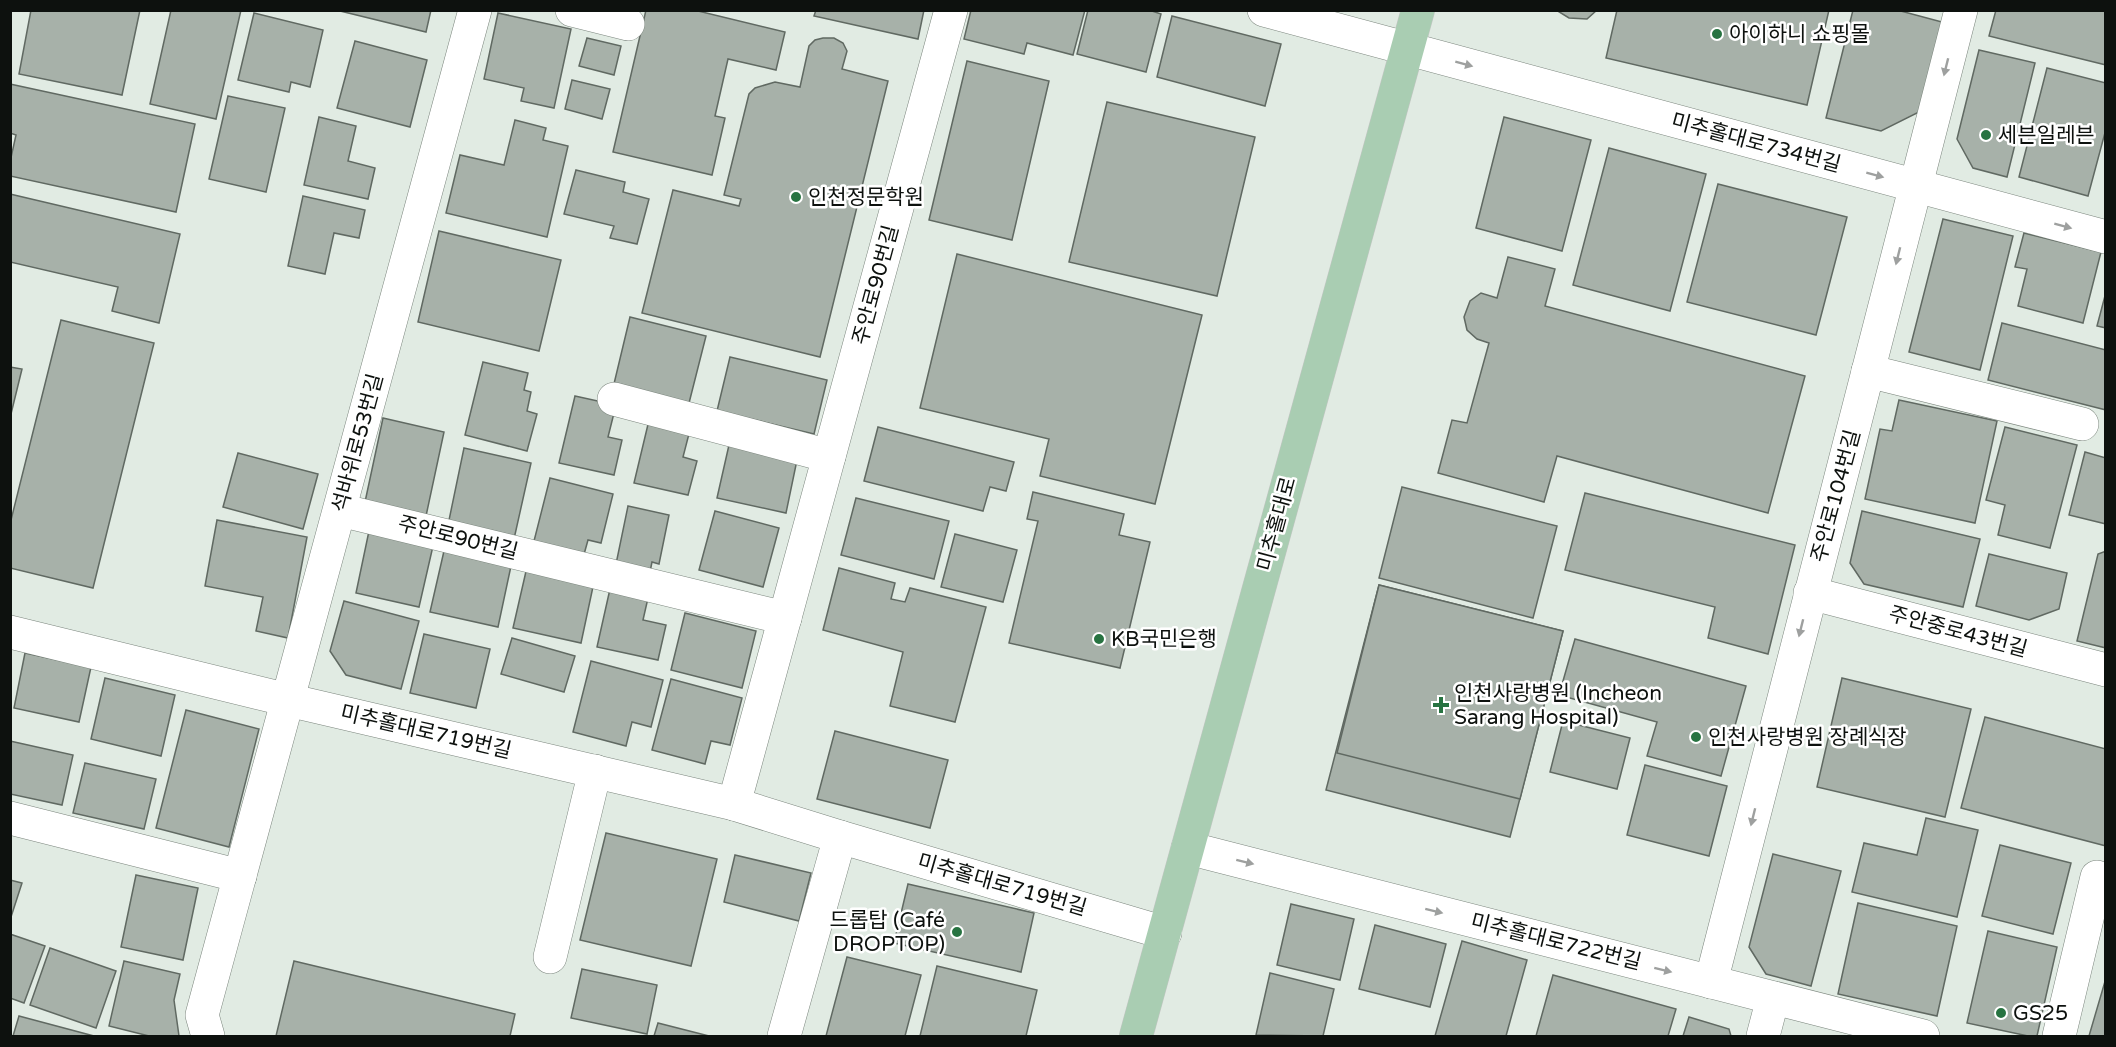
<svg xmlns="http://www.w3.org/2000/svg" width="2116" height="1047" viewBox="0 0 2116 1047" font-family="'Varela Round','Noto Sans KR',sans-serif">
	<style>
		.building { fill: #a7b1a9; stroke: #606962; stroke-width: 1.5 }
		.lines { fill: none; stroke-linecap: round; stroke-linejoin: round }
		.minor-casing { stroke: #7c867e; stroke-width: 34 }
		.major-casing { stroke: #c5c6c5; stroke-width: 34 }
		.minor { stroke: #fff; stroke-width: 33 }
		.major { stroke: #a9cdb2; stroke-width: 33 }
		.oneway { fill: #9ea09f }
		.poi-dot { fill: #277341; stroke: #fff; stroke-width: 2 }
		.labels { text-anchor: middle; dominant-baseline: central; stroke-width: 5; stroke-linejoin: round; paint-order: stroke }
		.poi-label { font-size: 21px; fill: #0d110e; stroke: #fff; text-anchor: start }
		.street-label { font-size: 21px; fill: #0d110e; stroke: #fff }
	</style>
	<rect width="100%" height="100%" fill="#e1ebe3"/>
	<g class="building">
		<path d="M31,10H140L122,95L19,74Z"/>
		<path d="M171,10H241L216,119L150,104Z"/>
		<path d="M336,10H431L426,32Z"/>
		<path d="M646,10H694L785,32L776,70L728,59L715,116L725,118L712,175L613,152Z"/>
		<path d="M816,10H924L918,39L814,16Z"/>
		<path d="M971,10H1085L1073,55L1027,43L1024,54L964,39Z"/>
		<path d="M1088,10H1149L1161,14L1146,72L1077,54Z"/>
		<path d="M1556,10H1597L1587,19L1569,18Z"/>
		<path d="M1617,10H1829L1807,105L1606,58Z"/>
		<path d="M1853,10H1897L1942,22L1919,112L1881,131L1826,118Z"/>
		<path d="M1996,10H2106V65L1989,36Z"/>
		<path d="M254,13L323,30L310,87L291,82L289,92L238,80Z"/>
		<path d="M498,13L571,29L554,108L521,101L524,88L484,79Z"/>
		<path d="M1172,16L1281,44L1265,106L1157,77Z"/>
		<path d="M587,38L621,46L614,75L579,66Z"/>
		<path d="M823,38H834L843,43L847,51L842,69L888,81L820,357L642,313L673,190L739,206L741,199L724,195L749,94L755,88L775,82L800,87L809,46L815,40Z"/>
		<path d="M355,41L427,60L410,127L337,108Z"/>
		<path d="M1979,50L2035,63L2007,177L1973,168L1957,139Z"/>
		<path d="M967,61L1049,81L1012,240L929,220Z"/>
		<path d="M2047,68L2106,83V129L2088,196L2019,177Z"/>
		<path d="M572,80L610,89L602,119L565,109Z"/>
		<path d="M10,84L195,124L176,212L10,176V162L16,135L10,133Z"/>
		<path d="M228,96L285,108L266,192L209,179Z"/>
		<path d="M1107,102L1255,137L1217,296L1069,262Z"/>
		<path d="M319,117L356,126L348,161L375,168L368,199L304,185Z"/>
		<path d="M1504,117L1591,140L1562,251L1476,228Z"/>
		<path d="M515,120L546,128L543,140L568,146L547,237L446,213L460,155L504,165Z"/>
		<path d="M1609,148L1706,174L1670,311L1573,285Z"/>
		<path d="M576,170L625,182L623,192L649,199L637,244L610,238L614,226L564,214Z"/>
		<path d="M1718,184L1847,217L1816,335L1687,302Z"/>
		<path d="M10,194L180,234L159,323L112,311L118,287L10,262Z"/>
		<path d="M303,196L365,210L359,238L334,233L325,274L288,266Z"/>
		<path d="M1943,219L2013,236L1980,370L1909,352Z"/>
		<path d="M439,231L561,260L539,351L418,322Z"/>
		<path d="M2024,233L2101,252L2083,323L2018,306L2027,269L2015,267Z"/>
		<path d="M957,254L1202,315L1155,504L1040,476L1049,439L920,408Z"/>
		<path d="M1508,257L1555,269L1545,306L1805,376L1768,513L1557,456L1544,502L1438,473L1452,420L1467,423L1489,343L1477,339L1467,330L1464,317L1470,301L1481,293L1497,298Z"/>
		<path d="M2106,292V328L2097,326Z"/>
		<path d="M630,317L706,336L688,407L613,388Z"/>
		<path d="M61,320L154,343L93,588L10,568V524Z"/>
		<path d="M2002,323L2106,350V410L1988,380Z"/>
		<path d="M730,357L827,380L814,434L717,411Z"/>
		<path d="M483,362L528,373L524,390L531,392L527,411L537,414L527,451L465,435Z"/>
		<path d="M10,367L22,369L10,418Z"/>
		<path d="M575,396L616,405L608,437L622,440L614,475L559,463Z"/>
		<path d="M1899,400L1997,421L1975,523L1865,499L1880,429L1892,431Z"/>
		<path d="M650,416L691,426L683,457L697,461L688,495L634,483Z"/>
		<path d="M383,418L444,432L426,516L365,502Z"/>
		<path d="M878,427L1014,462L1006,491L990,487L983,511L864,481Z"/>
		<path d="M2005,427L2077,445L2050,548L1998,535L2005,505L1986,500Z"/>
		<path d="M729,445L797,460L786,513L717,498Z"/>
		<path d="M464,448L531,463L514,539L448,525Z"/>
		<path d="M2085,452L2106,458V524L2069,515Z"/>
		<path d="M238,453L318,474L303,529L223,507Z"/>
		<path d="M550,478L613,494L601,543L588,540L583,558L533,545Z"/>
		<path d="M1402,487L1557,526L1533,618L1379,578Z"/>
		<path d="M1033,492L1124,514L1119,535L1150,542L1120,668L1009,643L1038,521L1027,519Z"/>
		<path d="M1585,493L1795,545L1768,654L1708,638L1715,607L1565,570Z"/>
		<path d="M856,498L949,521L934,579L841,555Z"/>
		<path d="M628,506L669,515L659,564L652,562L650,572L616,564Z"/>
		<path d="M715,511L779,528L763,587L699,570Z"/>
		<path d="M1862,511L1980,539L1963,607L1864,584L1850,563Z"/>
		<path d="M217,520L307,537L288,638L256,631L263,597L205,586Z"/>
		<path d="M369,531L433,546L419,607L356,593Z"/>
		<path d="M955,534L1017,550L1003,602L941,587Z"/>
		<path d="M444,551L511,566L498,627L430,612Z"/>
		<path d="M2106,551V648L2077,641L2098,554Z"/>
		<path d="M1989,554L2067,573L2059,609L2029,620L1976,606Z"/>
		<path d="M527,567L594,582L581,643L513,628Z"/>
		<path d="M839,568L895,583L891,599L905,602L910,588L986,607L955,722L890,706L903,652L823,630Z"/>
		<path d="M1379,585L1563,631L1510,837L1326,790Z"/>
		<path d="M1379,585L1563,631L1520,799L1337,753Z"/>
		<path d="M610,589L648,598L643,620L666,625L658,660L597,647Z"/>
		<path d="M344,601L419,621L401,689L346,675L330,651Z"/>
		<path d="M685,613L756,631L742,688L671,670Z"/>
		<path d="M424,634L490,649L476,708L410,693Z"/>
		<path d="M512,638L575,656L564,692L501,674Z"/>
		<path d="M1575,639L1746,686L1721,776L1647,756L1657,722L1559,695Z"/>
		<path d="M25,653L91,667L79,722L14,708Z"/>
		<path d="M591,661L663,680L651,727L632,722L626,746L573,732Z"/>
		<path d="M105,678L175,695L161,756L91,739Z"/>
		<path d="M1842,678L1971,709L1945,817L1817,787Z"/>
		<path d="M671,679L742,698L730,745L711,741L705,764L652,750Z"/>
		<path d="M186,710L259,729L229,847L156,828Z"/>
		<path d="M1985,717L2106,749V846L1961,808Z"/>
		<path d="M1563,721L1630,738L1617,789L1550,772Z"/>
		<path d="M835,731L948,760L930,828L817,799Z"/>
		<path d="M10,741L73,755L62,805L10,794Z"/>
		<path d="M85,763L156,779L144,829L73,813Z"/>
		<path d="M1645,765L1727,786L1709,856L1627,835Z"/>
		<path d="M1926,818L1978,830L1957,917L1852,892L1864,843L1917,855Z"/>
		<path d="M606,833L717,859L691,966L580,940Z"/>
		<path d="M2000,845L2071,863L2053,934L1982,916Z"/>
		<path d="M1773,854L1841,871L1811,986L1766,974L1749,947Z"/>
		<path d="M735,855L811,873L799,921L724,902Z"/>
		<path d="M136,875L198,888L183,960L121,947Z"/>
		<path d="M10,880L22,883L10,920Z"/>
		<path d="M908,884L1034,913L1021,972L894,943Z"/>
		<path d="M1858,903L1957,926L1937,1016L1838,994Z"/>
		<path d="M1291,904L1354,919L1340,980L1277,965Z"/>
		<path d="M1375,925L1446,944L1430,1007L1359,989Z"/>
		<path d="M1988,931L2057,947L2037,1036H2028L1967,1023Z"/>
		<path d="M10,934L45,946L24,1003L10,998Z"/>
		<path d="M1462,941L1527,960L1506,1036H1435Z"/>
		<path d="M50,948L116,971L96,1028L30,1005Z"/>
		<path d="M847,957L921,975L905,1036H826Z"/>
		<path d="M124,961L180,974L174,1000L179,1036H149L109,1026Z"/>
		<path d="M294,961L515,1014L510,1036H276Z"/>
		<path d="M937,966L1037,990L1026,1036H920Z"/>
		<path d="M582,969L657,985L647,1034L571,1018Z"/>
		<path d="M1270,973L1334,989L1323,1036L1256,1035Z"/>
		<path d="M1553,975L1676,1009L1668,1036H1536Z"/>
		<path d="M2106,978V1036H2089Z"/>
		<path d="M19,1016L94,1036H13Z"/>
		<path d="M1689,1017L1729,1029L1731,1036H1683Z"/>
		<path d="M658,1023L709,1036H654Z"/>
	</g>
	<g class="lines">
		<g class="minor-casing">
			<g id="minor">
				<path d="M572,10L628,24"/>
				<path d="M1264,10L2106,237"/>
				<path d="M1868,371L2082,424"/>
				<path d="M614,399L829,456"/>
				<path d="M340,510L785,618"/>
				<path d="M1810,593L2106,670"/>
				<path d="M10,632L288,700L734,804L840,837L1165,933"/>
				<path d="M734,804L951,10"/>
				<path d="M10,818L240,876"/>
				<path d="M1188,848L1923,1036"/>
				<path d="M550,957L595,771"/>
				<path d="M1711,982L1961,10"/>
				<path d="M208,1036L202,1015L475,10"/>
				<path d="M784,1036L840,837"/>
				<path d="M1763,1036L1773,998"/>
				<path d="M2059,1036L2097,877"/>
			</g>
		</g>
		<g class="major-casing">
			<path id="major" d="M1136,1036L1418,10"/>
		</g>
		<use href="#minor" class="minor"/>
		<use href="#major" class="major"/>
	</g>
	<defs><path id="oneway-solid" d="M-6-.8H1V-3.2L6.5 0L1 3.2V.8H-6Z" transform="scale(1.5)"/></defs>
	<g class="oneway">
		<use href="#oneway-solid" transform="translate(1464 64) rotate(15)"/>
		<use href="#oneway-solid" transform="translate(1946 67) rotate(104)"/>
		<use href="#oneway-solid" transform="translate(1875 175) rotate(15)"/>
		<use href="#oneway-solid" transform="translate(2063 226) rotate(15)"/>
		<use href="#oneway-solid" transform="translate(1898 256) rotate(104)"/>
		<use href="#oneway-solid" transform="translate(1801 628) rotate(104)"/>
		<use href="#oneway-solid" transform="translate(1753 817) rotate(104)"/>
		<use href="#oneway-solid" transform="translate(1245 862) rotate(14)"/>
		<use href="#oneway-solid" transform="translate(1434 911) rotate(14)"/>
		<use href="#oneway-solid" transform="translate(1663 970) rotate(14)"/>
	</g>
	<g class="poi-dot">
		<circle cx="1717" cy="34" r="6"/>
		<circle cx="1986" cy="135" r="6"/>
		<circle cx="796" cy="197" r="6"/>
		<circle cx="1099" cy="639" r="6"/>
		<path d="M1438 696h6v6h6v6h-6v6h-6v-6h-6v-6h6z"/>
		<circle cx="1696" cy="737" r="6"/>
		<circle cx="957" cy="932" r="6"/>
		<circle cx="2001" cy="1013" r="6"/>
	</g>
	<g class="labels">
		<g class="poi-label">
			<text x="1729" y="34">아이하니 쇼핑몰</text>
			<text x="1998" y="135">세븐일레븐</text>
			<text x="808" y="197">인천정문학원</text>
			<text x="1111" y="639">KB국민은행</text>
			<text x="1454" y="693">인천사랑병원 (Incheon<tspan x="1454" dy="24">Sarang Hospital)</tspan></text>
			<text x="1708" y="737">인천사랑병원 장례식장</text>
			<text x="945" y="920" text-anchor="end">드롭탑 (Café<tspan x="945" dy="24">DROPTOP)</tspan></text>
			<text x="2013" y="1013">GS25</text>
		</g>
		<g class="street-label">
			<text transform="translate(1756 143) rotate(15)">미추홀대로734번길</text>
			<text transform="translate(876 285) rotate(-75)">주안로90번길</text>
			<text transform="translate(358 443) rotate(-75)">석바위로53번길</text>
			<text transform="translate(1836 496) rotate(-75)">주안로104번길</text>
			<text transform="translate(1277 524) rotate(-75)">미추홀대로</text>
			<text transform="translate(458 538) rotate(14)">주안로90번길</text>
			<text transform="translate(1958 632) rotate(15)">주안중로43번길</text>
			<text transform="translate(426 732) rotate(13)">미추홀대로719번길</text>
			<text transform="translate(1002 885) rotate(16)">미추홀대로719번길</text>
			<text transform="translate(1556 942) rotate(14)">미추홀대로722번길</text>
		</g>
	</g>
	<rect width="2116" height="1047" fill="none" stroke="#0d110e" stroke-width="24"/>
</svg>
